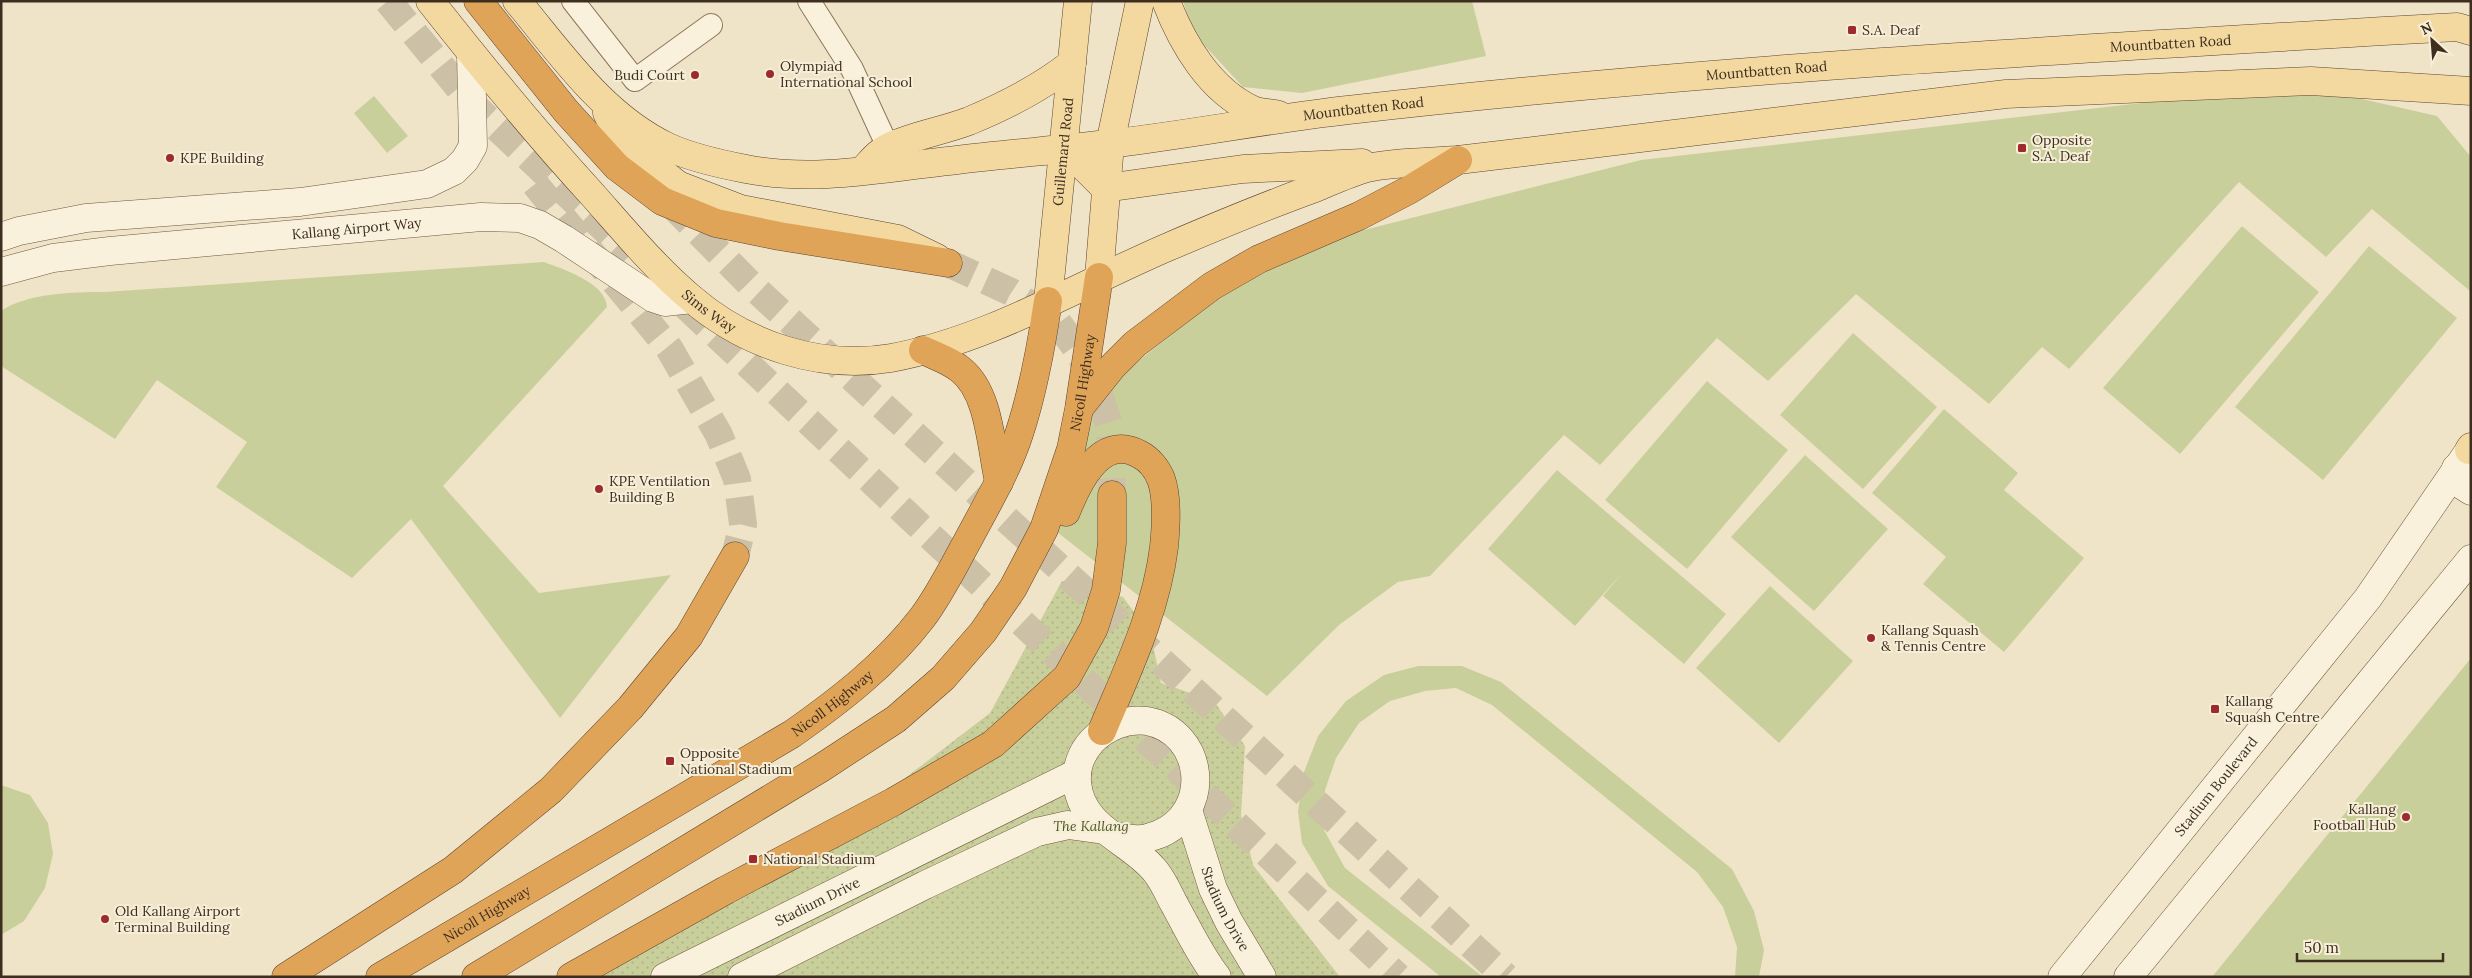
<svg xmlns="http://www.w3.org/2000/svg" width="2472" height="978" viewBox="0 0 2472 978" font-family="Lora,serif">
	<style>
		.green { fill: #c9cf9b }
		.park { fill: url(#park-dots) }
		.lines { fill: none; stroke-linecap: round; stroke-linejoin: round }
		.highway-tunnel { stroke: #ccc0a6; stroke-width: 28; stroke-dasharray: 28 14; stroke-linecap: butt }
		.street-casing { stroke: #8d765c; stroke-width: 24 }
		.secondary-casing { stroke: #6f573f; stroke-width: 29 }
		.primary-casing { stroke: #5b4430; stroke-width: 29 }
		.highway-casing { stroke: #5b4430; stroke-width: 29 }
		.street { stroke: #faf1dc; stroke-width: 22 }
		.secondary { stroke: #faf1dc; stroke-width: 28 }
		.primary { stroke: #f3d9a0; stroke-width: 28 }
		.highway { stroke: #e0a458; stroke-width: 28 }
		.poi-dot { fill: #9e2a2b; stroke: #f7eed8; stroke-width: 2 }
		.labels { text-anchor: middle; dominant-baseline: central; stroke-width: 4; stroke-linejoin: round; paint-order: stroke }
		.poi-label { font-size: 14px; fill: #3d2e20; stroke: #f7eed8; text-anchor: start }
		.street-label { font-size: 14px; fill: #3d2e20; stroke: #f7eed8 }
		.park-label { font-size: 14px; font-style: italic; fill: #4d5a26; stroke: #f7eed8 }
	</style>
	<defs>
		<pattern id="park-dots" width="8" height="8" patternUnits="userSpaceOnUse" patternTransform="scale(1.25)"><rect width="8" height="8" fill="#c9cf9b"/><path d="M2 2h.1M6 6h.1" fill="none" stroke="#aeb285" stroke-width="1.8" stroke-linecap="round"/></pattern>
	</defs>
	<rect width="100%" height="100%" fill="#f0e4c8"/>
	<g class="green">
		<path d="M1183,1H1472L1486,56L1302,93L1243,87L1193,33Z"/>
		<path d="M2300,85L2437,116L2471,157L2470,291L2372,209L2326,257L2239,182L2069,369L2042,347L1989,404L1856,294L1768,381L1717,338L1600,465L1564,435L1430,576L1398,582L1339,625L1267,696L1048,525L1079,409L1261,262L1356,232L1641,160Z"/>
		<path d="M374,96L408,136L387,153L354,113Z"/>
		<path d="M2242,226L2319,292L2180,454L2103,388Z"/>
		<path d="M2369,246L2457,318L2323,480L2235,407Z"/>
		<path d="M544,262C563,269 606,283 607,307L443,486L539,593L671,575L560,718L411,519L352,578L216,487L247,442L157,380L115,439L1,366V311C27,293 74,292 105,292Z"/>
		<path d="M1853,333L1937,407L1863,489L1780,415Z"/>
		<path d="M1707,381L1788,450L1687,569L1605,500Z"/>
		<path d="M1944,409L2018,473L2004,490L2084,558L2004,652L1923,584L1946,557L1872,493Z"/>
		<path d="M1805,455L1888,529L1814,611L1731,537Z"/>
		<path d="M1557,470L1726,614L1684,664L1603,596L1623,572L1575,626L1488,549Z"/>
		<path d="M1770,586L1853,661L1779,743L1696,668Z"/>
		<path d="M2471,658V977H2212Z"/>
		<path d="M1418,666H1462L1501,682L1732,869L1754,911L1764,950L1759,977H1735L1737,947L1723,907L1697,872L1492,705L1456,688L1425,691L1390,701L1359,723L1336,758L1325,790L1324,830L1345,868L1483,977H1441L1328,886L1302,843L1298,811L1304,772L1318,736L1346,701L1384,675Z"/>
		<path d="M1,785L30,795L48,823L53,854L45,888L24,921L1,935Z"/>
	</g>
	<path class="park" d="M1062,581L1123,597L1151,635L1161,683L1214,701L1245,746L1241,815L1253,865L1340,977H569L836,831L990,713Z"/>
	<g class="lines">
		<g class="highway-tunnel">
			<path d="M388,1L473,105L631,254"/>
			<path d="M535,184L669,348L719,435L737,479L743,524L735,556"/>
			<path d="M670,203L752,286L1506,977"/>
			<path d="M948,263L1011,292L1058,323L1079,352L1098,392L1110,428L1112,495"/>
			<path d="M686,306L1398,977"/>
		</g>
		<g class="street-casing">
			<g id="street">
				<path d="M573,1L635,80L711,25"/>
				<path d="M809,1L852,69L888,147"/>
			</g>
		</g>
		<g class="secondary-casing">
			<g id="secondary">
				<path d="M1,237L19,231L86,218L300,202L427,184L454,171L465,160L473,146L471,53"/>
				<path id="s1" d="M1,272L53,258L110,251L481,217L520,218L540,225L564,239L653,298L665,302L692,299"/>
				<path d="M2456,468L2460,484L2471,491"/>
				<path id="s2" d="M1188,810L1213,889L1229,922L1262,977"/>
				<path d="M1116,837C1124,837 1134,840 1142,839C1147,839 1152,836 1157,835C1213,814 1206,732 1147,721C1126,718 1106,727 1092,741C1082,752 1076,767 1077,782C1081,830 1130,839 1156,872C1163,881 1168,892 1173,902C1187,927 1199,954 1217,977"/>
				<path id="s3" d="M665,977L1077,773"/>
				<path d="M742,977L925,885L1037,832L1068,825L1104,830"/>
				<path id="s4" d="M2062,977L2368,598L2471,448"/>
				<path d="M2128,977L2471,559"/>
			</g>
		</g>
		<g class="primary-casing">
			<g id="primary">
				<path id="s5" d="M430,1C482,67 534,131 591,193C623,229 655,268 692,299C746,345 820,370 891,358C989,340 1077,286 1168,247C1217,226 1265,206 1315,188C1332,181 1349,173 1367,168C1390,162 1432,162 1458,160L2006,94L2311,81L2471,91"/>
				<path id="s6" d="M517,1C562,55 603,116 668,147C692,158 720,164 746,169C815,183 888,167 957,160C1007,154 1057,150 1108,144C1188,135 1267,119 1348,110C1716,68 2086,48 2457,27L2471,31"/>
				<path d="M1166,1C1182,43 1210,91 1253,110C1260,113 1271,113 1279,115"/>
				<path d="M607,113L621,140L678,185L741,209L898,239L937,258"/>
				<path d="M1065,148L1105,188"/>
				<path d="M863,170C871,162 878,152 889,147C914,135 943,131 969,121C1007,105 1041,88 1072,63"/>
				<path d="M1105,188L1243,169L1362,163"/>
				<path d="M1099,277L1110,144L1140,1"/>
				<path id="s7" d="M1048,301L1078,1"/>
				<path d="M2469,450L2471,447"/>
			</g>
		</g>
		<g class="highway-casing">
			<g id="highway">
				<path d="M478,1L566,111L617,167L662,201L716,223L779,236L948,263"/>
				<path d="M923,350C935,356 951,361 961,370C990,393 991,448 999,482"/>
				<path d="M1081,406L1112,367L1135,344L1212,286L1259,259L1359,216L1409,190L1458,160"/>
				<path d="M1066,512C1077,484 1100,433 1139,454C1149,459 1157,469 1161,479C1168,498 1166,527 1164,547C1156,612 1127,671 1102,731"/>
				<path d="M286,977L453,870L551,790L630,708L689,636L735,556"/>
				<path id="s8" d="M380,977L792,734C839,701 887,664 922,618C940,594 953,567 968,540C986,506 1007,471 1019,434C1032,395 1042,342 1048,301"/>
				<path id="s9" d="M476,977L821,768L896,719L943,678L983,632L1013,588L1044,529L1071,449L1079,409L1099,277"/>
				<path d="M571,977L726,890L893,802L993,744L1067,677L1094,628L1106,590L1112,543V495"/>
			</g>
		</g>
		<use href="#street" class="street"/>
		<use href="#secondary" class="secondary"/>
		<use href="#primary" class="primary"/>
		<use href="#highway" class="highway"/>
	</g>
	<g class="poi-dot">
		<rect x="1847" y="25" width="10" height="10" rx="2.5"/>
		<circle cx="770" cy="74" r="5"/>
		<circle cx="695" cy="75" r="5"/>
		<rect x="2017" y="143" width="10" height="10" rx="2.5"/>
		<circle cx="170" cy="158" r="5"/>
		<circle cx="599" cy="489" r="5"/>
		<circle cx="1871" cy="638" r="5"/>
		<rect x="2210" y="704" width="10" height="10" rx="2.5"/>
		<rect x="665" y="756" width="10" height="10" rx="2.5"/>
		<circle cx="2406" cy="817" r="5"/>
		<rect x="748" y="854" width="10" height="10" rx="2.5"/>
		<circle cx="105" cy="919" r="5"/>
	</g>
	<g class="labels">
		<g class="poi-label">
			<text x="1862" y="30">S.A. Deaf</text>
			<text x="780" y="66">Olympiad<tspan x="780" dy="16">International School</tspan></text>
			<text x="685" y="75" text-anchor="end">Budi Court</text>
			<text x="2032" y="140">Opposite<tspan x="2032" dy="16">S.A. Deaf</tspan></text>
			<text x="180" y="158">KPE Building</text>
			<text x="609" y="481">KPE Ventilation<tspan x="609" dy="16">Building B</tspan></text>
			<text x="1881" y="630">Kallang Squash<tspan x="1881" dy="16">&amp; Tennis Centre</tspan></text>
			<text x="2225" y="701">Kallang<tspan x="2225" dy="16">Squash Centre</tspan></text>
			<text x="680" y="753">Opposite<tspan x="680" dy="16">National Stadium</tspan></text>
			<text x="2396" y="809" text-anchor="end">Kallang<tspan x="2396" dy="16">Football Hub</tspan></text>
			<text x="763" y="859">National Stadium</text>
			<text x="115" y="911">Old Kallang Airport<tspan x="115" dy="16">Terminal Building</tspan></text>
		</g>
		<g class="street-label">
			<text stroke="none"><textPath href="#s6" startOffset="1725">Mountbatten Road</textPath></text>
			<text stroke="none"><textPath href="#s6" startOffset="1320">Mountbatten Road</textPath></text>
			<text stroke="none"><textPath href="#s6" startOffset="915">Mountbatten Road</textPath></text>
			<text stroke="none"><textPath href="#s7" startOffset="150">Guillemard Road</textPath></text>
			<text stroke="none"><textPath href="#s1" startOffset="359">Kallang Airport Way</textPath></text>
			<text stroke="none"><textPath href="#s5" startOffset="418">Sims Way</textPath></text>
			<text stroke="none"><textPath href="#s9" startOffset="888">Nicoll Highway</textPath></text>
			<text stroke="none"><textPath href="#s8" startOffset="529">Nicoll Highway</textPath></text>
			<text stroke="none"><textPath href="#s4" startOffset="245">Stadium Boulevard</textPath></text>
			<text stroke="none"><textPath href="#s3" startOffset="170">Stadium Drive</textPath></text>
			<text stroke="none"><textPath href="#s2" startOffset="106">Stadium Drive</textPath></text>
			<text stroke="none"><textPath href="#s8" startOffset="124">Nicoll Highway</textPath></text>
		</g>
		<g class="park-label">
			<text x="1091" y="826">The Kallang</text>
		</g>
	</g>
	<rect width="2472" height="978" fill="none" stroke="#3d2e20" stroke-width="5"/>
	<g transform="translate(2432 40) rotate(334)" stroke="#f7eed8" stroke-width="4" paint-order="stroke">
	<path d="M0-4L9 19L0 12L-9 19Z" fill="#3d2e20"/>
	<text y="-8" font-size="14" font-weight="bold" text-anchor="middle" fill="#3d2e20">N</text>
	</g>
	<path d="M2297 953v8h146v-8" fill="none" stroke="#3d2e20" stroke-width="2.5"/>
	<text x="2304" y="953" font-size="15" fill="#3d2e20" stroke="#f7eed8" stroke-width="4" paint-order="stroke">50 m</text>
</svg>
